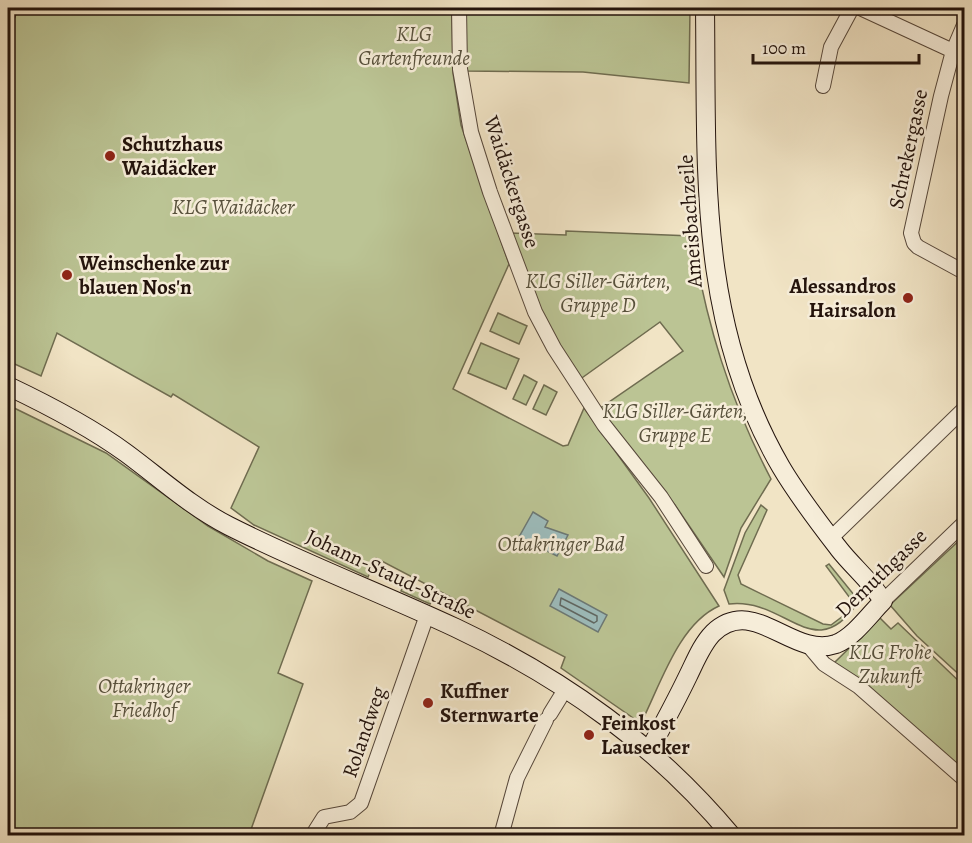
<svg xmlns="http://www.w3.org/2000/svg" width="972" height="843" viewBox="0 0 972 843" font-family="Alegreya,serif">
	<style>
		.green { fill: #bbc494; stroke: #6f6c50; stroke-width: 1.5 }
		.water { fill: #9dbdbd; stroke: #6c7976; stroke-width: 1.5 }
		.lines { fill: none; stroke-linecap: round; stroke-linejoin: round }
		.shore { stroke: #606864; stroke-width: 1.5 }
		.street-casing { stroke: #56473a; stroke-width: 16 }
		.secondary-casing { stroke: #23130c; stroke-width: 20 }
		.street { stroke: #f6edd9; stroke-width: 14 }
		.secondary { stroke: #f6edd9; stroke-width: 18 }
		.poi-dot { fill: #8f2418; stroke: #f6edd9; stroke-width: 2 }
		.labels { text-anchor: middle; dominant-baseline: central; stroke-width: 5; stroke-linejoin: round; paint-order: stroke }
		.park-label { font-size: 21px; font-style: italic; fill: #58513c; stroke: #f6edd9 }
		.poi-label { font-size: 21px; font-weight: bold; fill: #23130c; stroke: #f6edd9; text-anchor: start }
		.street-label { font-size: 21px; fill: #23130c; stroke: #f6edd9 }
	</style>
	<rect width="100%" height="100%" fill="#f1e4c5"/>
	<filter id="stains"><feTurbulence type="fractalNoise" baseFrequency=".00333" numOctaves="4"/><feColorMatrix values="0 0 0 0 .2 0 0 0 0 .09 0 0 0 0 .02 0 0 0 .5 -.17"/></filter>
	<radialGradient id="worn" r=".72"><stop offset=".6" stop-color="#630" stop-opacity="0"/><stop offset="1" stop-color="#630" stop-opacity=".3"/></radialGradient>
	<g class="green">
		<path d="M17,8H452L453,73L461,125L509,264L453,389L563,446L568,445L584,408L649,498L719,606C679,624 661,683 642,721L639,722L561,668L565,657L376,558L368,577L254,525L231,508L259,447L173,394L171,397L57,333L41,376L8,361V32Z"/>
		<path d="M464,8H690L689,83L583,72L466,71Z"/>
		<path d="M566,231L692,236C706,323 730,401 771,479L741,528L724,577L675,505L599,409L683,351L660,322L579,380L543,319L511,233L566,235Z"/>
		<path d="M498,313L527,326L519,344L490,331Z"/>
		<path d="M481,343L519,359L506,389L468,373Z"/>
		<path d="M524,375L537,382L526,405L513,399Z"/>
		<path d="M544,385L557,392L546,415L533,409Z"/>
		<path d="M8,405L106,453L208,526L268,561L312,581L278,673L303,684L249,835H8Z"/>
		<path d="M761,505L767,510L738,575L741,584L823,624L831,625L847,613L853,602L826,566L829,564L859,601C814,668 787,597 729,604L724,590L745,533Z"/>
		<path d="M964,536V679L917,636L890,605Z"/>
		<path d="M406,581L435,596L430,604L401,591Z"/>
		<path d="M880,618L891,629L898,623L964,686V774L832,665Z"/>
	</g>
	<g class="water">
		<path d="M533,512L548,521L545,527L568,535L557,556L545,550L549,545L544,542L538,552L528,546L525,551L514,546Z"/>
		<path d="M559,589L607,615L598,632L550,606Z"/>
	</g>
	<g class="lines">
		<path class="shore" d="M561,598L597,616V621L594,623L560,605Z"/>
		<g class="street-casing">
			<g id="street">
				<path d="M459,8L460,69L471,132L490,192L535,312L554,348L604,425L661,497L706,566"/>
				<path d="M860,8L953,51"/>
				<path d="M8,15L10,8"/>
				<path d="M964,25L953,51L941,96L911,233L914,243L918,247L964,272"/>
				<path d="M823,86L831,47L852,8"/>
				<path d="M831,538L964,409"/>
				<path d="M883,601L964,523"/>
				<path d="M808,645L824,664L858,686L964,779"/>
				<path d="M550,714L566,688"/>
				<path d="M312,836L324,817L350,812L361,803L427,615"/>
				<path d="M501,836L517,778L546,720"/>
			</g>
		</g>
		<g class="secondary-casing">
			<g id="secondary">
				<path d="M8,386C48,405 89,426 126,453C160,478 190,506 229,526C302,563 381,593 456,628C564,679 655,744 732,836"/>
				<path d="M650,749C663,725 676,701 688,676C695,662 702,644 713,633C754,594 792,659 836,644C854,637 870,614 883,601C871,581 853,567 839,549C819,523 798,496 781,467C697,323 707,168 705,8"/>
			</g>
		</g>
		<use href="#street" class="street"/>
		<use href="#secondary" class="secondary"/>
	</g>
	<g class="poi-dot">
		<circle cx="110" cy="156" r="6"/>
		<circle cx="67" cy="275" r="6"/>
		<circle cx="908" cy="298" r="6"/>
		<circle cx="428" cy="703" r="6"/>
		<circle cx="589" cy="735" r="6"/>
	</g>
	<g class="labels">
		<g class="park-label">
			<text x="414" y="34">KLG<tspan x="414" dy="24">Gartenfreunde</tspan></text>
			<text x="233" y="207">KLG Waidäcker</text>
			<text x="598" y="281">KLG Siller-Gärten,<tspan x="598" dy="24">Gruppe D</tspan></text>
			<text x="675" y="411">KLG Siller-Gärten,<tspan x="675" dy="24">Gruppe E</tspan></text>
			<text x="561" y="544">Ottakringer Bad</text>
			<text x="890" y="652">KLG Frohe<tspan x="890" dy="24">Zukunft</tspan></text>
			<text x="144" y="686">Ottakringer<tspan x="144" dy="24">Friedhof</tspan></text>
		</g>
		<g class="poi-label">
			<text x="122" y="144">Schutzhaus<tspan x="122" dy="24">Waidäcker</tspan></text>
			<text x="79" y="263">Weinschenke zur<tspan x="79" dy="24">blauen Nos'n</tspan></text>
			<text x="896" y="286" text-anchor="end">Alessandros<tspan x="896" dy="24">Hairsalon</tspan></text>
			<text x="440" y="691">Kuffner<tspan x="440" dy="24">Sternwarte</tspan></text>
			<text x="601" y="723">Feinkost<tspan x="601" dy="24">Lausecker</tspan></text>
		</g>
		<g class="street-label">
			<text transform="translate(908 149) rotate(-78)">Schrekergasse</text>
			<text transform="translate(512 182) rotate(72)">Waidäckergasse</text>
			<text transform="translate(690 221) rotate(-94)">Ameisbachzeile</text>
			<text transform="translate(881 573) rotate(-44)">Demuthgasse</text>
			<text transform="translate(391 574) rotate(25)">Johann-Staud-Straße</text>
			<text transform="translate(364 732) rotate(-71)">Rolandweg</text>
		</g>
	</g>
	<rect width="972" height="843" fill="none" stroke="#f1e4c5" stroke-width="30"/>
	<rect x="9" y="9" width="954" height="825" fill="none" stroke="#23130c" stroke-width="3"/>
	<rect x="15" y="15" width="942" height="813" fill="none" stroke="#23130c" stroke-width="1.5"/>
	<path d="M753 54v9h166v-9" fill="none" stroke="#23130c" stroke-width="3"/>
	<text x="762" y="54" font-size="18" fill="#23130c" stroke="#f6edd9" stroke-width="4.5" paint-order="stroke">100 m</text>
	<rect width="100%" height="100%" filter="url(#stains)"/>
	<rect width="100%" height="100%" fill="url(#worn)"/>
</svg>
